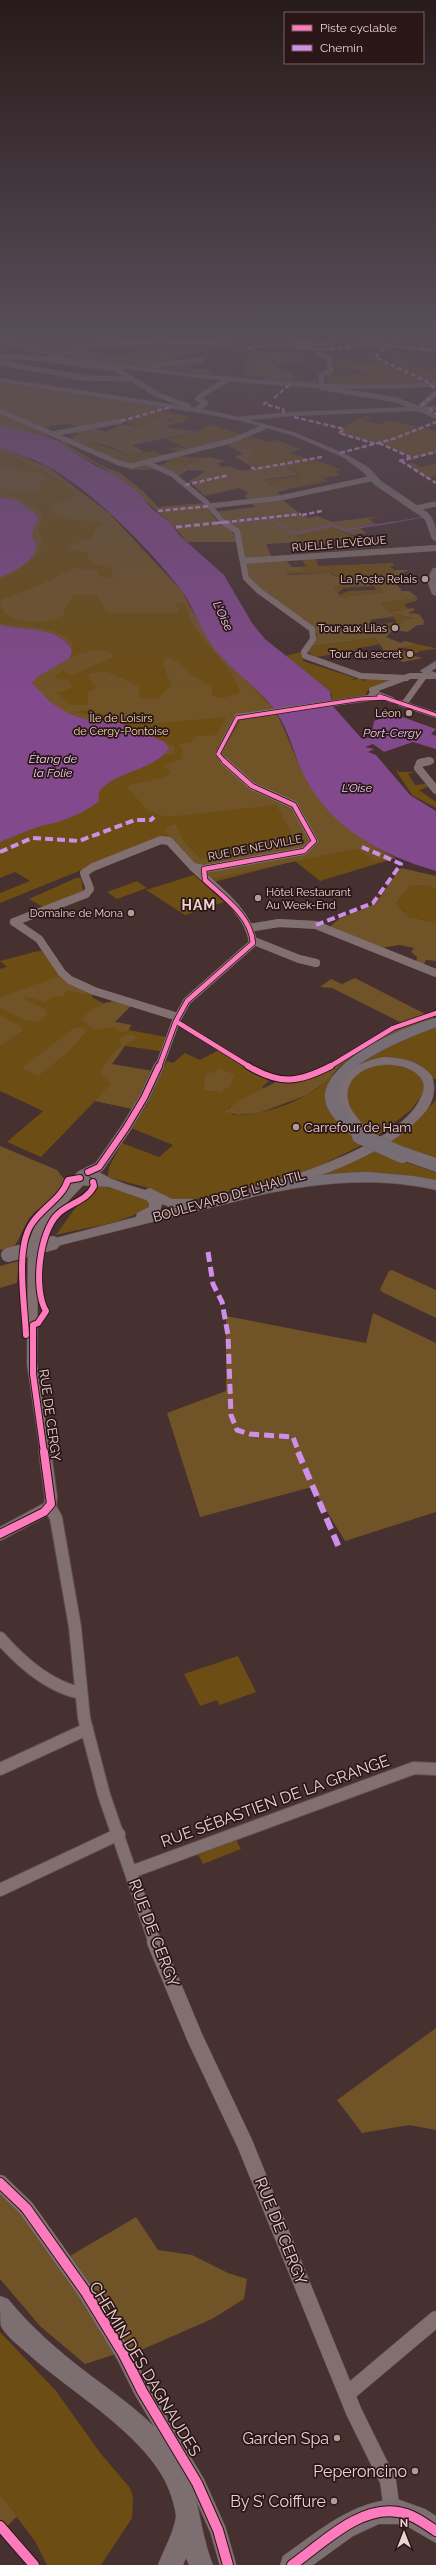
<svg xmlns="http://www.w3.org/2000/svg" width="436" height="2565" viewBox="0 0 436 2565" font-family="Raleway,sans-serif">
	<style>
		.green { fill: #6c4d13; fill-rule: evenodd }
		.forest { fill: #705327; fill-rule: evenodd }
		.water { fill: #82498d }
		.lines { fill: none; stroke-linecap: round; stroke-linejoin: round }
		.stream-far1 { stroke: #82498d; stroke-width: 1 }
		.stream { stroke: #82498d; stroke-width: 1.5 }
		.street-far5-casing { stroke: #624e4e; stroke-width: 5.5 }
		.street-far4-casing { stroke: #624e4e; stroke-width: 6 }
		.street-far3-casing { stroke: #624e4e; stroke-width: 8 }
		.street-far2-casing { stroke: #624e4e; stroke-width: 11 }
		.street-far1-casing { stroke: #624e4e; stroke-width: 14 }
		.street-casing { stroke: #624e4e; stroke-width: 17 }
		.secondary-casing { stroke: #624e4e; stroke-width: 1 }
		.primary-casing { stroke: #624e4e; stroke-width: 1 }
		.street-far5 { stroke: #827070; stroke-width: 5 }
		.street-far4 { stroke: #827070; stroke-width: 6 }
		.street-far3 { stroke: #827070; stroke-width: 8 }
		.street-far2 { stroke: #827070; stroke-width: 10 }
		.street-far1 { stroke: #827070; stroke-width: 12 }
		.street { stroke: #827070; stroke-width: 16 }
		.secondary { fill: #7c6e71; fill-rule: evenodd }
		.primary { fill: #776d74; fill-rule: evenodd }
		.secondary-bridge-casing { stroke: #624e4e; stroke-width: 14; stroke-linecap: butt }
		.primary-bridge-casing { stroke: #624e4e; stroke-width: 16; stroke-linecap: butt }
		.secondary-bridge { stroke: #7c6e71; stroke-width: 14 }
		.primary-bridge { stroke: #776d74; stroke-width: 16 }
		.quiet-far4 { stroke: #ce8fe9; stroke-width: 2.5; stroke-dasharray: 5 2.5; stroke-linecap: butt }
		.quiet-far3 { stroke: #ce8fe9; stroke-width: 3; stroke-dasharray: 6 3; stroke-linecap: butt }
		.quiet-far2 { stroke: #ce8fe9; stroke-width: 4; stroke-dasharray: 8 4; stroke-linecap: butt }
		.quiet-far1 { stroke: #ce8fe9; stroke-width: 5; stroke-dasharray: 10 5; stroke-linecap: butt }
		.quiet { stroke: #ce8fe9; stroke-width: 6; stroke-dasharray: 12 6; stroke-linecap: butt }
		.cycleway-far4-casing { stroke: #2a1616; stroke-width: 5 }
		.cycleway-far3-casing { stroke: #2a1616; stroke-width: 6 }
		.cycleway-far2-casing { stroke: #2a1616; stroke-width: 8 }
		.cycleway-far1-casing { stroke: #2a1616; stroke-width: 10 }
		.cycleway-casing { stroke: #2a1616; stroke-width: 12 }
		.cycleway-far4 { stroke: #fd7abc; stroke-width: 3.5 }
		.cycleway-far3 { stroke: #fd7abc; stroke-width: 4.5 }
		.cycleway-far2 { stroke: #fd7abc; stroke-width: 6 }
		.cycleway-far1 { stroke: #fd7abc; stroke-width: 8 }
		.cycleway { stroke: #fd7abc; stroke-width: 10 }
		.poi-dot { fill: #b49999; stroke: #2a1616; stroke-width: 1.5 }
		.labels { text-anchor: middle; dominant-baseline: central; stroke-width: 3.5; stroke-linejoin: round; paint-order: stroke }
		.far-street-label { font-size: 11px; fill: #eed2d1; stroke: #2a1616 }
		.far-poi-label { font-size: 11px; fill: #eed2d1; stroke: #2a1616; text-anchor: end }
		.far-park-label { font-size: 11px; fill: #f4d9ae; stroke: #2a1616 }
		.far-water-label { font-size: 12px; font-style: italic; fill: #ecccf3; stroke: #2a1616 }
		.poi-label { font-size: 13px; fill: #eed2d1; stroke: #2a1616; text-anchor: start }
		.street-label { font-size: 13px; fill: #eed2d1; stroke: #2a1616 }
		.far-district-label { font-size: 14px; font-weight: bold; letter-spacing: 1px; fill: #eed2d1; stroke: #2a1616 }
		.near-street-label { font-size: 16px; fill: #eed2d1; stroke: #2a1616 }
		.near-poi-label { font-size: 16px; fill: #eed2d1; stroke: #2a1616; text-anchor: end }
	</style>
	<rect width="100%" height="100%" fill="#473030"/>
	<g class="green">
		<path d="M357,333L381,336C368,342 353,334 340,339L358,340L354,345L342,347L366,346L349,350L333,348H339L346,341L336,340L339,337L338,335Z"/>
		<path d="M398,333H405L387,345L356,344L360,340L387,343L390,340L381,339L383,337H395Z"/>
		<path d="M179,347H199L179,352L169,351L158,352V357L131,364L146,367L99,362L120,363L142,355H106L138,354L135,351L130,350Z"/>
		<path d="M375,357L425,382L330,386L326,375H368C358,366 345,371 333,364L336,359L361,363L379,361Z"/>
		<path d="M395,357L419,370L436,369V382L428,381L385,358Z"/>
		<path d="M168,408H172L165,411L191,417L183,419L188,421L171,425L167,423L175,417L158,419L137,427L123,421Z"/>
		<path d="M366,416L370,417L366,421L381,424L388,420L436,431V453L413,457L417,459L403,462L411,457L380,443L376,444L335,433L344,430L340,428Z"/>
		<path d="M211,424L245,436L180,453L168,449L178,447L189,449L165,439L194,433Z"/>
		<path d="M37,428L134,468L145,465L157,469L133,470L51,435L45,436L30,433Z"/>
		<path d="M248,436L269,442L276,440L301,449L289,453C307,459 325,461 341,470L335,471L341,475L323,478L328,481C313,484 275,496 265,480L299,476V473L286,468L296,465L294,463L253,468L247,464L252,462L246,459L257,453L234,441L245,439Z"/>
		<path d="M91,442L130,455L153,451L167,457L136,465L127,464L80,444Z"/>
		<path d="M0,448L29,459L109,513L273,708L308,783L329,812L366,842L396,858L320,881L295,861L210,883L188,862L168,837L153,841L0,903V893L30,881L15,872L0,878Z"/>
		<path d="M178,455L190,458L197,457L202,461L182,465H162L168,462L163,459Z"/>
		<path d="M413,463L420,467L436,464V476L426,478L405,464Z"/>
		<path d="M333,528L359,539L308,546L295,536Z"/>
		<path d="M316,557L318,566L393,563L394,566H390L396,572L394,574L337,577L332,573L286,574V572L303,570L302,567L306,566L300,558Z"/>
		<path d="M378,584L386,592L341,597L340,595L348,591L376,590L374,586L344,588L338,593L334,587Z"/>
		<path d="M418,598L416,601L404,604L408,609L389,612L380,603Z"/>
		<path d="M391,613L413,618L400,621L401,623C395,626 381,629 375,625L397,622L394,618L374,619L394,617Z"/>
		<path d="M376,638L381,644L355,649L393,666L356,651L315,657L307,651L312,646Z"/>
		<path d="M417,644L435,648L436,649L420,651L415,654L410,653L413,652L406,648H400Z"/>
		<path d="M301,652L303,661L355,678L350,681L359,678L364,681L369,678L396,679L368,690L365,696L331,702L332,695L330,691L285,656Z"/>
		<path d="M395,769L399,772H415L408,774L415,785L425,784L428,787L419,790L436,802V808L412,795Z"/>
		<path d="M194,875L224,902L185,915L146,890Z"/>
		<path d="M76,878H81L83,891L43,907L29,899Z"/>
		<path d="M137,881L147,888L117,899L107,892Z"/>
		<path d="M411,885H426L436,889V923L407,916L396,903Z"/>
		<path d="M38,951H44L57,969L90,991L93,998L103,1003L116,1001L115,1022L131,1025L129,1030L166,1037L160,1051L125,1046L112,1064L133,1109L95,1101L41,1157L7,1142L43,1111L0,1091V969L7,967L0,961Z"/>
		<path d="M436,1025V1079H432L425,1072L375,1059L353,1064Z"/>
		<path d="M219,1050L269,1081L262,1087L266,1089L228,1108L233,1115C266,1116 312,1099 334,1073L331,1082L364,1144L319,1166L270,1182L188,1201L170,1199L152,1189L108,1177L109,1167L122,1143L159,1157L173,1145L131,1128L147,1105L167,1061L173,1063L185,1053L200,1060ZM213,1073L235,1075C226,1092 221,1096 203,1089L204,1079Z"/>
		<path d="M391,1063C408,1068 420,1071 427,1088L411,1110L377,1136L361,1124L348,1107V1083L360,1069Z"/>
		<path d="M436,1100V1158L389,1142L411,1126Z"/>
		<path d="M374,1150L436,1173V1182L372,1173L312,1178Z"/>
		<path d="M97,1185L143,1196L150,1201L149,1207C121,1225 87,1227 56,1235L73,1211Z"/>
		<path d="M238,1656L256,1692L220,1705L217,1700L200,1706L184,1674Z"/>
		<path d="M236,1840L241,1849L203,1864L198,1854Z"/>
		<path d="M0,2332L56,2391L101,2454L130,2488L133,2497L132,2518L101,2565H47L35,2541L0,2495Z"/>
	</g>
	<g class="forest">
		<path d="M0,333H75L69,336L101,340C59,359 42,353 0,341Z"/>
		<path d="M188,348H203L206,351L180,356L171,361L152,363L149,367L131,364L141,358L158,357L157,353C167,349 176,353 187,351Z"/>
		<path d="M77,352H98L102,355L143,356L115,363L68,357Z"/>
		<path d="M271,352L290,353L302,359V361L281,363L275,368L293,373L295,377L291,378L292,381H312L316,378L317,384L265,380L263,376L237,374L245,373L248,370L243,364L253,360L247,355Z"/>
		<path d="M182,363L194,364L191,366L193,369H208L213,374L154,368H169Z"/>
		<path d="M0,381L168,408L124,420L79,428L70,424L57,425L37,428L30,433L0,426Z"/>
		<path d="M168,415L175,417L168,420L167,424L171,425L164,427L197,432L132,445L144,452L130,455L108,446L92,442L80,444L69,439L80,434L67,431L89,427L107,432L120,424L137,427Z"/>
		<path d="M45,436L63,442L102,466L120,473L144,492L158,507L204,503L219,524L231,529L237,542H187L172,524L114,474Z"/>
		<path d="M234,441L257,453L246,459L253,463L247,464L234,456L243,454L225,443Z"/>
		<path d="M0,448L48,467L109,513L181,590L212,645L274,710L233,716L227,733L216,748L215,755L232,772L289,804L310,836V843L297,850C277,853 205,870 190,862C180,856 169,838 164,828L175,824L185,843L201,859L271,849L296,841L276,805L167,817L148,811L126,786L165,777L170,772L164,766L183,758L181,756L183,751L178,744L191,742L197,736L217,735L226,717L160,723L111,719L108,715L93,712L90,709L75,712L121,722L174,746L175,754L162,755L166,752L163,741L119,723L85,719L69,714L54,706L33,686L34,679C55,666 87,643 112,653L113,657L74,674L68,675L64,670L55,676L56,679L67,680L73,687L57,693L70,705H88L87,692L94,690L96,686L89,679L88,674L106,671L139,686V697L157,699L171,685L163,664L166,657L177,661L192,675L212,686V696L222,698L239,693C241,679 206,643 196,630C190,622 189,611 183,602L175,604L180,611L177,613H111L107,612L96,595H73L62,616C47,625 0,625 0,601L3,599L40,585L74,568L97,570L99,576L114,579L111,568L93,564L87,557L88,552L74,550L68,547L92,537L96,528L105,524V522L67,519L58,516L51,509L52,505L74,495L75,492L41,469L0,450Z"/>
		<path d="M209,457L227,461L217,463L221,467L230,466L242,471L260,467L294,463L297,465L286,468L301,475L267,479L265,480L269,485L291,489L277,492L282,497L251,502L245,496L249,493L239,488L205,496L189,481L205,472L203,471L188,470L178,476L158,465H185L201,461L199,458Z"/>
		<path d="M0,465L17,470L42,473L48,480L38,484L43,493L23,494L0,489Z"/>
		<path d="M0,490L36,507L44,516L38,530C39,534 42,538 42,542C43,556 11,575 0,579V577C12,573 35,561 36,547C36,543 32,538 32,533L39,517L18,501L0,497Z"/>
		<path d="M280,498L302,515L309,518L317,516L332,522L382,516L368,519L376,524L359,527L366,533L353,535L333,528L296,536L303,542L266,544L272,558L245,559L241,538L215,512L255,507L251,503Z"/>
		<path d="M285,559L292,567H302L303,571L285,572L288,575L330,573L337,577L394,574L395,570H411L400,573L409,582L396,583L402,591H409L418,598L380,603L389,612L413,608L415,610L408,613L419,614L424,621L423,625H417L408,632L394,630L397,629L395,628L385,629H394L386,637L401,643L405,641L417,644L400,648L409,654L408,655L423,658L403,662L385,653L376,638L312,646L317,635L314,628L248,579L245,562ZM378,584L385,592L341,597L334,587ZM391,613L413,618L400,621L401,623C390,629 378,629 370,620L395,616Z"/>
		<path d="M0,623C23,629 58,623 74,646L71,647C57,625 22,630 0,625Z"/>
		<path d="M276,713C289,735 295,761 308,783C328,816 359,839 392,856L375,861L357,849L345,851L209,879L206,872L212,867L309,851L316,847V836L299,805L258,787L221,753C228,740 235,733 241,719Z"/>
		<path d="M401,868L436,876V889L426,885H411L396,903L407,916L436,923V961L426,960L424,964L416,962L417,957L411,952L414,948L400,945L380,948L328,928L339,919L375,904Z"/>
		<path d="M57,977L81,988L87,995L67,990L64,994L65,997L55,996L45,1002L24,996V999L45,1009L48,1014L36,1022L25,1020L0,1008V997Z"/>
		<path d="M355,978L427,1015L402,1023L332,988L320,987L331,979L342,984Z"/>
		<path d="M116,1001L131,1006L115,1022L131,1025L128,1031L120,1032L112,1027L94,1030L83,1020C87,1008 105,1003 116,1001Z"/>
		<path d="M0,1015L21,1026L22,1031L0,1046Z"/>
		<path d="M432,1016L434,1019L354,1055L339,1067L328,1080L307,1095L259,1113L238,1115L225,1112L238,1101L278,1081L303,1079L321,1074L389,1031Z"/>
		<path d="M79,1027L88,1030L67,1053L38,1076L22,1068L74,1028Z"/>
		<path d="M124,1035H134L137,1038L126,1044L112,1064L153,1071L133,1109L95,1101L111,1083L102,1076L101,1071L110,1056L122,1045L118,1040Z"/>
		<path d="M219,1068L235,1075L230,1086L220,1093L203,1090L204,1079L207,1072L213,1073Z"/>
		<path d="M0,1146L57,1170L64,1179C64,1196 43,1203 32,1215C24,1224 21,1237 14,1247L0,1250Z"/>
		<path d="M19,1261L17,1283L0,1288V1266Z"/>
		<path d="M392,1270L436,1290V1318L382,1292L380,1289L389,1271Z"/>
		<path d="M373,1313L436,1343V1512L345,1541L312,1487L200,1517L167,1413L226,1391V1316L366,1343Z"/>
		<path d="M436,2028V2130L409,2125L362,2133L337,2100Z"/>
		<path d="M0,2188C47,2236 81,2296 116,2354L85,2364L40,2326L0,2279Z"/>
		<path d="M136,2217L158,2250L192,2255L228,2273L247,2279L244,2299L212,2319L132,2354L63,2260Z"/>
		<path d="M0,2495L17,2516L0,2534Z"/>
	</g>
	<g class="water">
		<path d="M0,426L45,436L58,442L96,466L114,474L138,492L151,508L172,524L179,535L224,575L252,623L265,639L330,691L332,705L361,738H371L370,732H372L374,721L394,714L436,729L431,734L436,736V749L413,742L384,752L373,744L365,747L374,749L368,752L376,755L410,795L436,811V871C381,855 330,828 303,774C293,752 288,727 273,708C256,686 231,670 213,647C200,630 194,607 181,590C150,549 87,485 41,463C28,457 14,453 0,448Z"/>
		<path d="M0,497L18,501L39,517L32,533C32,538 36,543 36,547C35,561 11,574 0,577Z"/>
		<path d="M0,625C23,631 59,625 72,650L70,658L37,677L32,683L50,702L69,714L85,719L119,723L163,741L169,748C156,770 113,772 100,791C97,794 100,798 98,802C81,815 61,822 41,826C27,830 13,837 0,842Z"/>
	</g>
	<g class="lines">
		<g class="stream-far1">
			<path d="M230,523L272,519L277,523"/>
			<path d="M389,523L424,517"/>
		</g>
		<g class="stream">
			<path d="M276,522L293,534L333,525L345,530L395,522"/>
			<path d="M227,523L242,522"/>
		</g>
		<g class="street-far5-casing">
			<g id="street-far5">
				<path d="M140,333H168"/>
				<path d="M284,333L282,336C295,343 323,348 335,340"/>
				<path d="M436,334L428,336L436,339"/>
				<path d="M220,338L240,337L247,333"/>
				<path d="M264,338L266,333"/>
				<path d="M362,338L378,339L382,337L381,333"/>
				<path d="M95,345L158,341L225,343L232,346"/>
				<path d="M316,350L329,360L331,371L321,375L322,388"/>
				<path d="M0,356L49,359"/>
				<path d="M14,357L2,363L83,378L131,379"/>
				<path d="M53,358L49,360L116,369L158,395L188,406V409"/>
				<path d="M149,369L157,365L203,360"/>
				<path d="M325,388L397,400L436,416"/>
				<path d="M421,406L436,393"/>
				<path d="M196,410L206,403L198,399L199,397L226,380L225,378"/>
				<path d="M0,411L119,463L131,466L234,440L264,427"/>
				<path d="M53,434L121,421"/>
				<path d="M147,463L172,474L205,501L224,523"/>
				<path d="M210,506L280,498L374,478"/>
				<path d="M416,508L436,504"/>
			</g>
		</g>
		<g class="street-far4-casing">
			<g id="street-far4">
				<path d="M223,522L237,531L246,578L258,590L312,629L313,639L304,652L305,656L361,676L406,678"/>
				<path d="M243,561L436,548"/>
				<path d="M372,690L410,676H433"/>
				<path d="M374,693L392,700"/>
				<path d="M400,703L436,715"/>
				<path d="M404,704L425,675"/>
				<path d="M225,762L218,754L237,717L369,698L378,688"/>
				<path d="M424,762L431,761"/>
			</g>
		</g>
		<g class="street-far3-casing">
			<g id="street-far3">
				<path d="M429,761L420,763L418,768L436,790"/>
				<path d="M204,869L304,851L314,841L294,805L252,786L224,761"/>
				<path d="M14,922L86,894L90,889L84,873L93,867L161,840L169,841L193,867"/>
				<path d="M14,922L39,939L62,973L70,980L94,991L178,1017"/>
				<path d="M249,928L279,923L316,925L436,973"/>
				<path d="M254,941L299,959L316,963"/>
				<path d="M159,1067L176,1021L187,1001L253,943C249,911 215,888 193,867L204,869"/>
			</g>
		</g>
		<g class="street-far2-casing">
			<g id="street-far2">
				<path d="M88,1172L99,1167L126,1128L144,1098L159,1066"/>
				<path d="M45,1453L32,1364L33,1245L41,1223L81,1180"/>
			</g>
		</g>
		<g class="street-far1-casing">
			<g id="street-far1">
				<path d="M45,1452L51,1497L50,1507"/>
				<path d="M50,1507L56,1518L75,1627L84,1718L104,1795L155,1943"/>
				<path d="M0,1534L50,1507"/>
				<path d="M0,1638C21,1662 48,1686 80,1693"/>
				<path d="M0,1769L87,1729"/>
				<path d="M131,1872L414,1768L436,1769"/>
				<path d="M0,1890L119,1834"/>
			</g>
		</g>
		<g class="street-casing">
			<g id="street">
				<path d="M155,1942L195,2038L245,2144L354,2412L388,2481L392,2511"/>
				<path d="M0,2183L26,2208L85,2291L124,2355L142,2391L197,2483L218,2530L228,2565"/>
				<path d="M347,2394L436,2319"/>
			</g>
		</g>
		<g class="secondary-casing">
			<g id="secondary">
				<path d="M113,333H121L104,343L62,357C186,372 311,392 436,382V386C307,396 178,375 50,359L47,357L50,355L0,344V340C19,345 41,355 61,353C77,352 98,342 113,333Z"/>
				<path d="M0,378L196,408L239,417L291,412L436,406V410L291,416L249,420L296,433L347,455L369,468L381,481L428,513C436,522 436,530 436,541L432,539L426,521L422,517L375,485L363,472L343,457L292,435L242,421L196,412L0,382Z"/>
				<path d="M433,568H436V596L432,594L427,580Z"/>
				<path d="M436,661V668L431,671L436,673V679L420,671Z"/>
				<path d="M384,1057C402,1058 420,1061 432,1076C436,1089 434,1100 426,1111C375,1173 240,1200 164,1219C127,1228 90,1238 53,1247L46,1243L48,1240L136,1217L137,1213L149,1207V1203L146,1200L109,1187L80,1185L73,1177C86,1159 101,1175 115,1180C124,1184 135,1187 145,1190L150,1188L172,1199H195L196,1203C251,1189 398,1152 421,1097C425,1089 425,1081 418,1075C397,1055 342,1065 348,1100C350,1112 359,1118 365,1128L363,1131H355C317,1094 339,1065 384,1057ZM89,1176L93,1178H89ZM162,1204L170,1207H180L160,1211Z"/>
				<path d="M404,1147L436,1158V1166L399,1154L398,1151L399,1148Z"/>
				<path d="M0,2296L8,2299C31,2327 57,2350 86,2372C119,2397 160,2424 181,2460C200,2493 199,2531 213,2565H189L186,2558L183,2565H158C164,2549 173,2534 176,2517C176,2512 174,2506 173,2502C159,2441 70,2393 26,2352C18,2345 6,2336 1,2326C0,2319 0,2304 0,2296Z"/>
				<path d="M397,2499L425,2509L436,2516V2543L410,2528L397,2524H379L353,2536L313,2565H280L283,2556C319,2531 352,2501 397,2499Z"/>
			</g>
		</g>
		<g class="primary-casing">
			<g id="primary">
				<path d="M436,1018V1027C412,1037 337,1063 339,1096C341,1114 358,1123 367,1136L365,1139H355C344,1128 324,1113 325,1095C329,1058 404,1026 436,1018Z"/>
				<path d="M402,1151L436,1163V1172L397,1158L395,1155Z"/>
				<path d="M368,1172L413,1176L436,1180V1190C374,1176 316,1183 255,1196L247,1191C256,1179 349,1172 368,1172Z"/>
			</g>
		</g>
		<use href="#street-far5" class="street-far5"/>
		<use href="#street-far4" class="street-far4"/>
		<use href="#street-far3" class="street-far3"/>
		<use href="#street-far2" class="street-far2"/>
		<use href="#street-far1" class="street-far1"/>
		<use href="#street" class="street"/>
		<use href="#secondary" class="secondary"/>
		<use href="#primary" class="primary"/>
		<g class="secondary-bridge-casing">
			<path id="secondary-bridge" d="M8,1255L53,1243"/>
		</g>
		<g class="primary-bridge-casing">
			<path id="primary-bridge" d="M360,1136L402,1155"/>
		</g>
		<use href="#secondary-bridge" class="secondary-bridge"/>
		<use href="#primary-bridge" class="primary-bridge"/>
		<g class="quiet-far4">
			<path d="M387,346L406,333"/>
			<path d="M248,348L277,344L321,350L369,344L436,350"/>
			<path d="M384,348L375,357L426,381L436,390"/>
			<path d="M274,398L289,385"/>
			<path d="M267,402L264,404L283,409L284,415"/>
			<path d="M421,406L436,393"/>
			<path d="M429,408L436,414"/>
			<path d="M294,417L344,429L339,433L376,444"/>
			<path d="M121,421L171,407"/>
			<path d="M379,443L410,457"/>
			<path d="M340,453L393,439L436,422"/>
			<path d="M399,461L436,452"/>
			<path d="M401,461L436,483"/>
			<path d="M251,467L255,469L322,457"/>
			<path d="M185,485L229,475"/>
			<path d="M158,511L210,506"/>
			<path d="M302,515L322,511"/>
			<path d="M217,523L301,514"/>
		</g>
		<path class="quiet-far3" d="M176,527L227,522"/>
		<g class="quiet-far2">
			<path d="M0,852L32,838L79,841L135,820H151L154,817"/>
			<path d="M316,925L373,903L401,864L362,847"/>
		</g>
		<path class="quiet-far1" d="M208,1252L213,1284L222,1302L228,1335L231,1415L237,1430L250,1434L293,1437L299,1453"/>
		<path class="quiet" d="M298,1452L340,1550"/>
		<g class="cycleway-far4-casing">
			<g id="cycleway-far4">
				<path d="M379,696L436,715"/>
				<path d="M225,762L218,754L237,718L361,699L385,698"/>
			</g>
		</g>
		<g class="cycleway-far3-casing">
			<g id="cycleway-far3">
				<path d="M177,1022L250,1067"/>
				<path d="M159,1067L176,1021L187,1001L253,943C251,916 223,897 205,880L204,869L304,851L314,841L294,805L252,786L224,761"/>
				<path d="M329,1067L393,1028L436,1013"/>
			</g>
		</g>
		<g class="cycleway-far2-casing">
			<g id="cycleway-far2">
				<path d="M248,1066C280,1085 298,1083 331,1066"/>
				<path d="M88,1172L99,1167L126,1128L144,1098L159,1066"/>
				<path d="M26,1335C25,1306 15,1250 31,1225C41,1208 62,1199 68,1180L80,1178"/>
				<path d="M44,1453L33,1374V1325L38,1323L46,1311C33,1290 39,1232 58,1214C69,1203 87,1201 94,1186L93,1182"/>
			</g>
		</g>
		<g class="cycleway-far1-casing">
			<path id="cycleway-far1" d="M0,1534L44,1512L51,1504L44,1452"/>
		</g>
		<g class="cycleway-casing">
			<g id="cycleway">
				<path d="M0,2183L26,2208L85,2291L124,2355L142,2391L197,2483L218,2530L228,2565"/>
				<path d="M0,2526L34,2565"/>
				<path d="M292,2565C321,2545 359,2505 398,2512C412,2514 424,2523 436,2531"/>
			</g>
		</g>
		<use href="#cycleway-far4" class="cycleway-far4"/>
		<use href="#cycleway-far3" class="cycleway-far3"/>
		<use href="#cycleway-far2" class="cycleway-far2"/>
		<use href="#cycleway-far1" class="cycleway-far1"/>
		<use href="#cycleway" class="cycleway"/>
	</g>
	<linearGradient id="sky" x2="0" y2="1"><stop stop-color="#271a1a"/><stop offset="0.48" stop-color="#584e59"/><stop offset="1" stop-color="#584e59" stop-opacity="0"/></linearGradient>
	<rect width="436" height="693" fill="url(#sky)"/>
	<g class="poi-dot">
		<circle cx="425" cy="579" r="4"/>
		<circle cx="395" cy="628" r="4"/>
		<circle cx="410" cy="654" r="4"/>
		<circle cx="409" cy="713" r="4"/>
		<circle cx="258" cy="898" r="4"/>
		<circle cx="131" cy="913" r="4"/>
		<circle cx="296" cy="1127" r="4"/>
		<circle cx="337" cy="2438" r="4"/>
		<circle cx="415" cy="2471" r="4"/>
		<circle cx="334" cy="2501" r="4"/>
	</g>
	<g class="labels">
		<g class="far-street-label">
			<text transform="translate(339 544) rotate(-5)">RUELLE LEVÊQUE</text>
			<text transform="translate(255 848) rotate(-11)">RUE DE NEUVILLE</text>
		</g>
		<g class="far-poi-label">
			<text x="417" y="579">La Poste Relais</text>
			<text x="387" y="628">Tour aux Lilas</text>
			<text x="402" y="654">Tour du secret</text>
			<text x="401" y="713">Léon</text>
			<text x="266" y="892" text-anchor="start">Hôtel Restaurant<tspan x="266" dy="13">Au Week-End</tspan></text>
			<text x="123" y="913">Domaine de Mona</text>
		</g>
		<g class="far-park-label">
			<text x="121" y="718">Île de Loisirs<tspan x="121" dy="13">de Cergy-Pontoise</tspan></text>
		</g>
		<g class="far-water-label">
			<text transform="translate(223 616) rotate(65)">L'Oise</text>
			<text x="392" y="733">Port-Cergy</text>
			<text x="53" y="759">Étang de<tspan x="53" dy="14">la Folie</tspan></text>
			<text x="357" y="788">L’Oise</text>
		</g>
		<g class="poi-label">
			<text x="304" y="1127">Carrefour de Ham</text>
		</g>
		<g class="street-label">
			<text transform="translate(229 1196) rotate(-16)">BOULEVARD DE L'HAUTIL</text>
			<text transform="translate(50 1415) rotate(82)">RUE DE CERGY</text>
		</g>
		<g class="far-district-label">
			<text x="199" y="905">HAM</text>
		</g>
		<g class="near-street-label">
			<text transform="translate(275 1801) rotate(-20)">RUE SÉBASTIEN DE LA GRANGE</text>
			<text transform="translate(154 1933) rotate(69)">RUE DE CERGY</text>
			<text transform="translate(281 2231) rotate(68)">RUE DE CERGY</text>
			<text transform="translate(145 2369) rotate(59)">CHEMIN DES DAGNAUDES</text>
		</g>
		<g class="near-poi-label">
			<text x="329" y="2438">Garden Spa</text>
			<text x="407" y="2471">Peperoncino</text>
			<text x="326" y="2501">By S’ Coiffure</text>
		</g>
	</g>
	<rect x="284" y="12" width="140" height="52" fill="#2a1616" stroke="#786161"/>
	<rect x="292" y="25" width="20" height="6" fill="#fd7abc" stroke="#786161"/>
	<text x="320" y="32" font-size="12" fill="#eed2d1">Piste cyclable</text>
	<rect x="292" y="45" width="20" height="6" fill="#ce8fe9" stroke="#786161"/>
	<text x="320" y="52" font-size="12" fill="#eed2d1">Chemin</text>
	<g transform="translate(404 2533)" stroke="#2a1616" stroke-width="3" paint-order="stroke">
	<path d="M0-3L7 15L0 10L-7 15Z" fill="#eed2d1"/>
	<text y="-6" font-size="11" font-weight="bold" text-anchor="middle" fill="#eed2d1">N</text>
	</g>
</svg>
